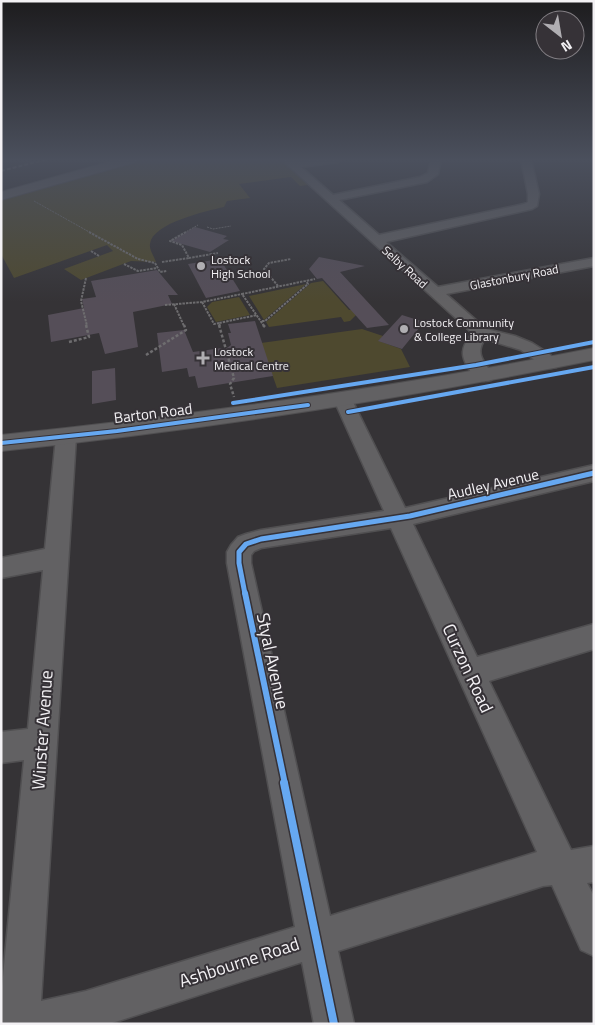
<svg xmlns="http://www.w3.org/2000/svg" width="595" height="1025" viewBox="0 0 595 1025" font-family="'Titillium Web',sans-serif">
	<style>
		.green { fill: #4e492f }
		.building { fill: #554e58 }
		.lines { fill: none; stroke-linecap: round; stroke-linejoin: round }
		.minor-casing { stroke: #504f51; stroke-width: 3 }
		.tertiary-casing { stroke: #504f51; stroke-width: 2 }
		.path-far2 { stroke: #6e6d6f; stroke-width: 1; stroke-dasharray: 2 1; stroke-linecap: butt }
		.path-far1 { stroke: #6e6d6f; stroke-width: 2; stroke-dasharray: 2.5 1; stroke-linecap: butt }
		.path { stroke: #6e6d6f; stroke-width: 2.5; stroke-dasharray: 3 2; stroke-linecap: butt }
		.minor { fill: #626163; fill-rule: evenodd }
		.tertiary { fill: #626163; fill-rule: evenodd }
		.rail { stroke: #706e70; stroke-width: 2; stroke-dasharray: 4 2; stroke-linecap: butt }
		.cycleway-far3-casing { stroke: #363237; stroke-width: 6 }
		.cycleway-far2-casing { stroke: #363237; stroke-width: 8 }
		.cycleway-far1-casing { stroke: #363237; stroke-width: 9 }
		.cycleway-casing { stroke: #363237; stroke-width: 11 }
		.cycleway-far3 { stroke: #66a8f1; stroke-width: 4 }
		.cycleway-far2 { stroke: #66a8f1; stroke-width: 5 }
		.cycleway-far1 { stroke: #66a8f1; stroke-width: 6 }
		.cycleway { stroke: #66a8f1; stroke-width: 8 }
		.poi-dot { fill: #b0aeb2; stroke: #363237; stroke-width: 2 }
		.labels { text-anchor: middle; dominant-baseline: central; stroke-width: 4; stroke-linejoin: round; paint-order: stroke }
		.far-poi-label { font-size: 12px; fill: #f3f1f4; stroke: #363237; text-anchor: start }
		.far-street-label { font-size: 12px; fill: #f3f1f4; stroke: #363237 }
		.street-label { font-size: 15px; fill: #f3f1f4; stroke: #363237 }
		.near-street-label { font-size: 18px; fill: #f3f1f4; stroke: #363237 }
	</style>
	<rect width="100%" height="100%" fill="#353336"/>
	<g class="green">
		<path d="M143,159H280L308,185L300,186L291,177L239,184L250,198L227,201L224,207C207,211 152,223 150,244C149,250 154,256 156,262L131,261L81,280L64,269L113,251L107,245L14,278L1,254V200Z"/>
		<path d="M323,281L349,310L356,309L359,312L350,321L344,322L341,317L269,327L266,322L311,283Z"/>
		<path d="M306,284L264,320L249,296Z"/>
		<path d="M239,297L250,315L216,322L207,307L212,302Z"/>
		<path d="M362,329L383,336L379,341L401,349L410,367L277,388L261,343Z"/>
	</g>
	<g class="building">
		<path d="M195,227L227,236L223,239L229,240L210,252L171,241Z"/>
		<path d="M319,257L365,266L340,272L389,325L367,328L322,278L317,279L309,269Z"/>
		<path d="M220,259L240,291L206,298L188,264Z"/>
		<path d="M157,270L178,295H168L172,304L133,312L138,347L105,354L99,333L51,342L48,315L84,308L82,299L96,297L91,281Z"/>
		<path d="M402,315L424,322L402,349L378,341Z"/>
		<path d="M255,321L273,376L198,388L195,376L189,377L187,368L162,372L157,333L184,330L193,352L222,348L224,350L231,345L228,333H231L228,324Z"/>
		<path d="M115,368L116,400L92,404V371Z"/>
	</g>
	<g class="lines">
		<g class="minor-casing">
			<g id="minor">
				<path d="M281,159H292L295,162L317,159H343L338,162L301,167L333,195L420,177L428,173L431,159H441L438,174L427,182L339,200L379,235L524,204L528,202V194L521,159H531L539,194L537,206L532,209L386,242L438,287L594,258V266L446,294L486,329L515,336L532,343L548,353L559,363L556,367L550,368L544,367L521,350L485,339C474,354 485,363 494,376L491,380C487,381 483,382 479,380C472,376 462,360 463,352C463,345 468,339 472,333Z"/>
				<path d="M343,394L350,396L352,400L405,508L594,465V481L413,524L477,657L594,624V649L489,681L571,850L594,846V882L587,883L594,896V956L581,950L552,885L543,886L338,951L354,1024H314L302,962L109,1024H1V997L24,760L1,763V732L28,729L43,570L1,578V558L45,549L56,437L59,432L66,430L73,432L76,437L41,1001L86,991L295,927L227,563V552L231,545L238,537L246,534L261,530L384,511L334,400L336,396ZM391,528L537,852L330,916L251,563V555L254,551L261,548Z"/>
			</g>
		</g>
		<g class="tertiary-casing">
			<g id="tertiary">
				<path d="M119,159H138L136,162L1,200V192Z"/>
				<path d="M594,348V360C397,400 200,430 1,451V435C200,414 398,387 594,348Z"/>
			</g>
		</g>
		<g class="path-far2">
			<path d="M34,201L91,233"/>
			<path d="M207,227L213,229L231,226"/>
			<path d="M184,233L198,225"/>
		</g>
		<g class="path-far1">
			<path d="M89,232L138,259L155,263L160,272L167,271"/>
			<path d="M186,232L170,241L182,245L189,258L218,253"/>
			<path d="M91,251L99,256"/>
			<path d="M162,262L189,258"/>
			<path d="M124,264L138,271L157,268"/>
			<path d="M86,278L81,301L87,326"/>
			<path d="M278,286L264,269L269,263L291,259"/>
			<path d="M202,302L214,324L219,323"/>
			<path d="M174,304L184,326"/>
			<path d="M165,305L202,302L242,294"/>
			<path d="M262,321H265L308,284L306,281"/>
			<path d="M220,326L219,323L257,315"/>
			<path d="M264,326L242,294L315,279"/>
		</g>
		<g class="path">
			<path d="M219,325L234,378L230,384L234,397"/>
			<path d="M263,325L265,327"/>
			<path d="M69,342L89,337L86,325"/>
			<path d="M146,355L186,330L184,325"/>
		</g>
		<use href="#minor" class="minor"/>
		<use href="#tertiary" class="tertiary"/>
		<path class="rail" d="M1,171L48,159"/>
		<g class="cycleway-far3-casing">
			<g id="cycleway-far3">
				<path d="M233,403L476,365L594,342"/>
				<path d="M348,412L594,367"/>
				<path d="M1,443L117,431L308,405"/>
			</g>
		</g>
		<g class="cycleway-far2-casing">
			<path id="cycleway-far2" d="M245,594L239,563V552L246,544L261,539L410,516L594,473"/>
		</g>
		<g class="cycleway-far1-casing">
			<path id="cycleway-far1" d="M245,593L285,784"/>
		</g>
		<g class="cycleway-casing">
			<path id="cycleway" d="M284,783L334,1024"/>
		</g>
		<use href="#cycleway-far3" class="cycleway-far3"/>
		<use href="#cycleway-far2" class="cycleway-far2"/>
		<use href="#cycleway-far1" class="cycleway-far1"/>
		<use href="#cycleway" class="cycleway"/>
	</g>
	<linearGradient id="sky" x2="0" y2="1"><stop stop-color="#1d1c1e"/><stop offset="0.53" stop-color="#4b505d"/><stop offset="1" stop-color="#4b505d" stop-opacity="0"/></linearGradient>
	<rect width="595" height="302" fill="url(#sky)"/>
	<g class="poi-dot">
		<circle cx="201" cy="266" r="5"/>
		<circle cx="404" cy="329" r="5"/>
		<path d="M200.5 350.5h5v5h5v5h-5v5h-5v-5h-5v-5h5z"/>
	</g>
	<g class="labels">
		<g class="far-poi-label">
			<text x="211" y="259">Lostock<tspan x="211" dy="14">High School</tspan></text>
			<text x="414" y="322">Lostock Community<tspan x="414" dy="14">&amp; College Library</tspan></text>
			<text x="214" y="351">Lostock<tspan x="214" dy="14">Medical Centre</tspan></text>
		</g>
		<g class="far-street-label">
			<text transform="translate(405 267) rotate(42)">Selby Road</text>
			<text transform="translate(514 277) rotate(-11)">Glastonbury Road</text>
		</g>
		<g class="street-label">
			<text transform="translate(153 413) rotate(-7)">Barton Road</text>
			<text transform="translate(493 484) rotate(-13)">Audley Avenue</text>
		</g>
		<g class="near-street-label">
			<text transform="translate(273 661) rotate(78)">Styal Avenue</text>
			<text transform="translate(468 668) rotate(65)">Curzon Road</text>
			<text transform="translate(42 730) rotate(-86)">Winster Avenue</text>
			<text transform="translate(239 962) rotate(-18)">Ashbourne Road</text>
		</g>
	</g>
	<rect width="595" height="1025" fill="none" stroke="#f3f1f4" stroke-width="5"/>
	<g transform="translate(560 35) rotate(149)"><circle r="24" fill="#363237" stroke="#827e83"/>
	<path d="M0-4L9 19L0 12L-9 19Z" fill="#b0aeb2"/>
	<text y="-8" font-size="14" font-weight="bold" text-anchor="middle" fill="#f3f1f4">N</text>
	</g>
</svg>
